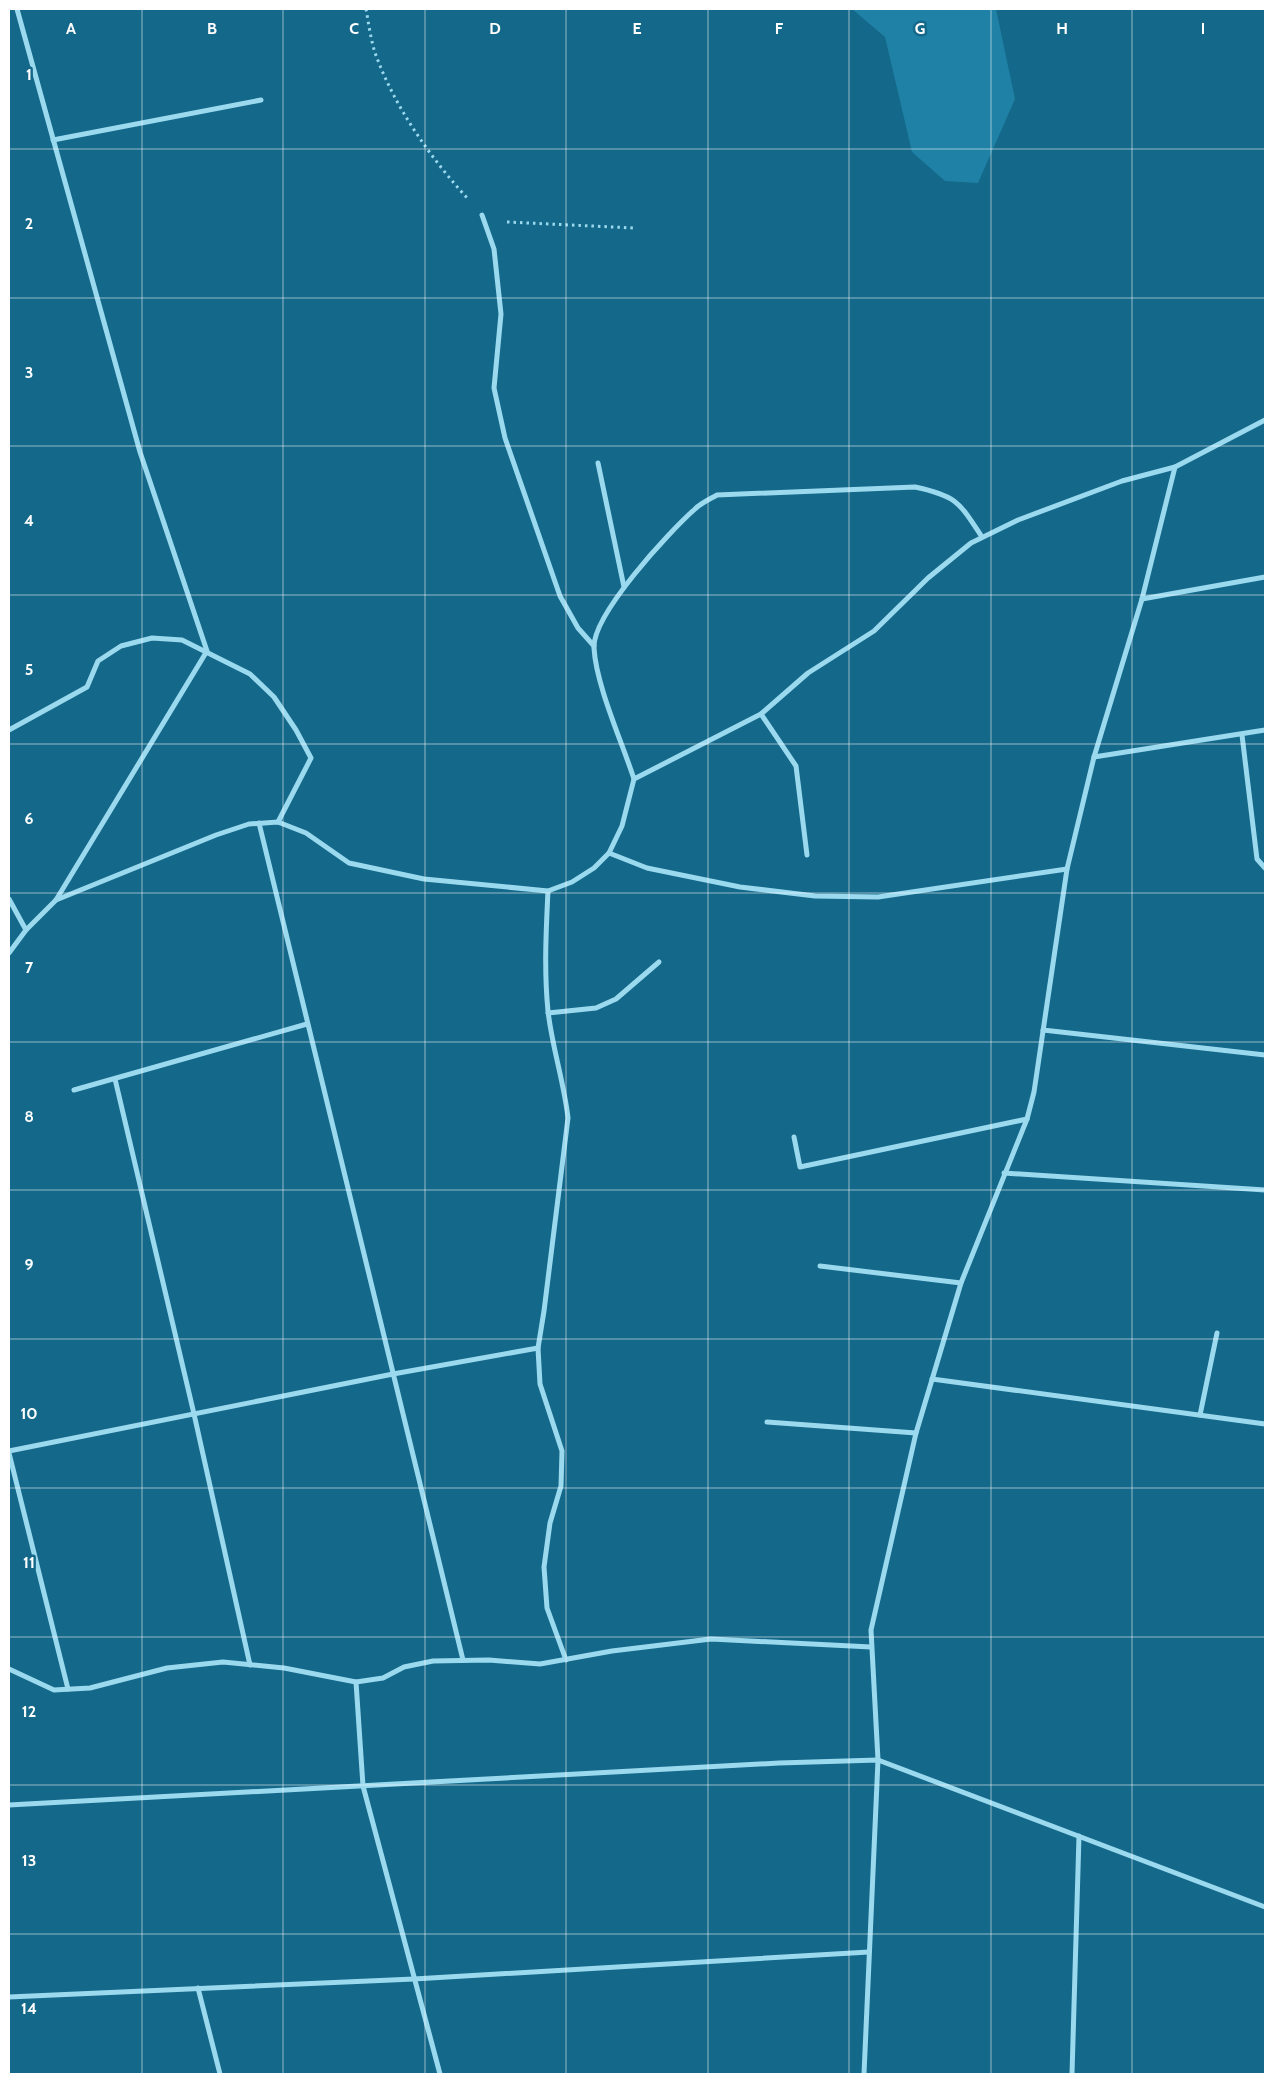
<svg xmlns="http://www.w3.org/2000/svg" width="1274" height="2083" viewBox="0 0 1274 2083" font-family="Cabin,sans-serif">
	<style>
		.green { fill: #1f81a5 }
		.lines { fill: none; stroke-linecap: round; stroke-linejoin: round }
		.path { stroke: #9bd9ef; stroke-width: 3; stroke-dasharray: 2.5 4; stroke-linecap: butt }
		.minor { stroke: #9bd9ef; stroke-width: 5 }
		.grid { fill: none; stroke: #fff; stroke-width: 1; stroke-opacity: 0.55 }
		.grid-label { font-size: 16px; text-anchor: middle; font-weight: bold; fill: #fff; stroke: #146889; stroke-width: 5; stroke-linejoin: round; paint-order: stroke }
	</style>
	<rect width="100%" height="100%" fill="#146889"/>
	<path class="green" d="M852,9H996L1015,99L978,183L945,181L912,152L885,37Z"/>
	<g class="lines">
		<g class="path">
			<path d="M366,9C369,25 371,43 377,58C396,109 432,160 469,200"/>
			<path d="M507,222L634,228"/>
		</g>
		<g class="minor">
			<path d="M53,140L261,100"/>
			<path d="M482,215L494,249L501,314L494,388L505,438L560,596L578,628L594,646"/>
			<path d="M598,463L624,587"/>
			<path d="M1142,599L1265,577"/>
			<path d="M761,714L796,766L807,855"/>
			<path d="M9,730L87,687L98,661L121,646L152,638L182,640L250,674L274,697L296,730L311,758L278,822"/>
			<path d="M1242,735L1257,859L1265,868"/>
			<path d="M1094,757L1265,730"/>
			<path d="M634,779C622,742 596,685 594,648C592,615 669,532 695,509C701,503 710,499 717,495L915,487C957,496 959,502 982,537"/>
			<path d="M259,823L463,1660"/>
			<path d="M609,853L647,868L740,887L815,896L878,897L1067,869"/>
			<path d="M548,891C546,932 544,971 548,1011C552,1047 564,1082 568,1118L544,1311L538,1348L540,1384L562,1451L561,1486L550,1523L544,1567L547,1608L566,1660"/>
			<path d="M9,899L26,930"/>
			<path d="M56,900L216,835L249,824L278,822L306,833L349,863L424,879L548,891L572,882L594,868L609,853L622,826L634,779L761,714L808,673L874,631L928,578L971,543L1018,520L1122,481L1175,467L1265,420"/>
			<path d="M9,953L26,930L56,900L207,651L140,452L17,9"/>
			<path d="M548,1013L596,1008L616,999L659,962"/>
			<path d="M1043,1030L1265,1055"/>
			<path d="M115,1079L194,1414L250,1665"/>
			<path d="M74,1090L307,1024"/>
			<path d="M794,1137L800,1167L1027,1119"/>
			<path d="M1004,1173L1265,1190"/>
			<path d="M820,1266L961,1283"/>
			<path d="M932,1379L1265,1424"/>
			<path d="M1200,1415L1217,1333"/>
			<path d="M767,1422L916,1433"/>
			<path d="M9,1451L393,1374L538,1348"/>
			<path d="M9,1453L68,1689"/>
			<path d="M9,1669L54,1690L90,1688L167,1668L223,1662L284,1668L356,1682L383,1678L404,1667L433,1661L489,1660L540,1664L612,1651L711,1639L871,1647"/>
			<path d="M356,1682L363,1786L440,2074"/>
			<path d="M9,1805L779,1763L878,1760L1265,1907"/>
			<path d="M198,1988L220,2074"/>
			<path d="M9,1997L414,1979L869,1952"/>
			<path d="M864,2074L878,1760L871,1630L916,1433L961,1283L1027,1119L1034,1092L1067,869L1094,757L1142,599L1175,467"/>
			<path d="M1072,2074L1079,1836"/>
		</g>
	</g>
	<path class="grid" d="M142,9V2074M283,9V2074M425,9V2074M566,9V2074M708,9V2074M849,9V2074M991,9V2074M1132,9V2074M9,149H1265M9,298H1265M9,446H1265M9,595H1265M9,744H1265M9,893H1265M9,1042H1265M9,1190H1265M9,1339H1265M9,1488H1265M9,1637H1265M9,1785H1265M9,1934H1265"/>
	<g class="grid-label">
		<text x="71" y="34">A</text>
		<text x="212" y="34">B</text>
		<text x="354" y="34">C</text>
		<text x="495" y="34">D</text>
		<text x="637" y="34">E</text>
		<text x="779" y="34">F</text>
		<text x="920" y="34">G</text>
		<text x="1062" y="34">H</text>
		<text x="1203" y="34">I</text>
		<text x="29" y="80">1</text>
		<text x="29" y="229">2</text>
		<text x="29" y="378">3</text>
		<text x="29" y="526">4</text>
		<text x="29" y="675">5</text>
		<text x="29" y="824">6</text>
		<text x="29" y="973">7</text>
		<text x="29" y="1122">8</text>
		<text x="29" y="1270">9</text>
		<text x="29" y="1419">10</text>
		<text x="29" y="1568">11</text>
		<text x="29" y="1717">12</text>
		<text x="29" y="1866">13</text>
		<text x="29" y="2014">14</text>
	</g>
	<rect width="1274" height="2083" fill="none" stroke="#ffffff" stroke-width="20"/>
</svg>
